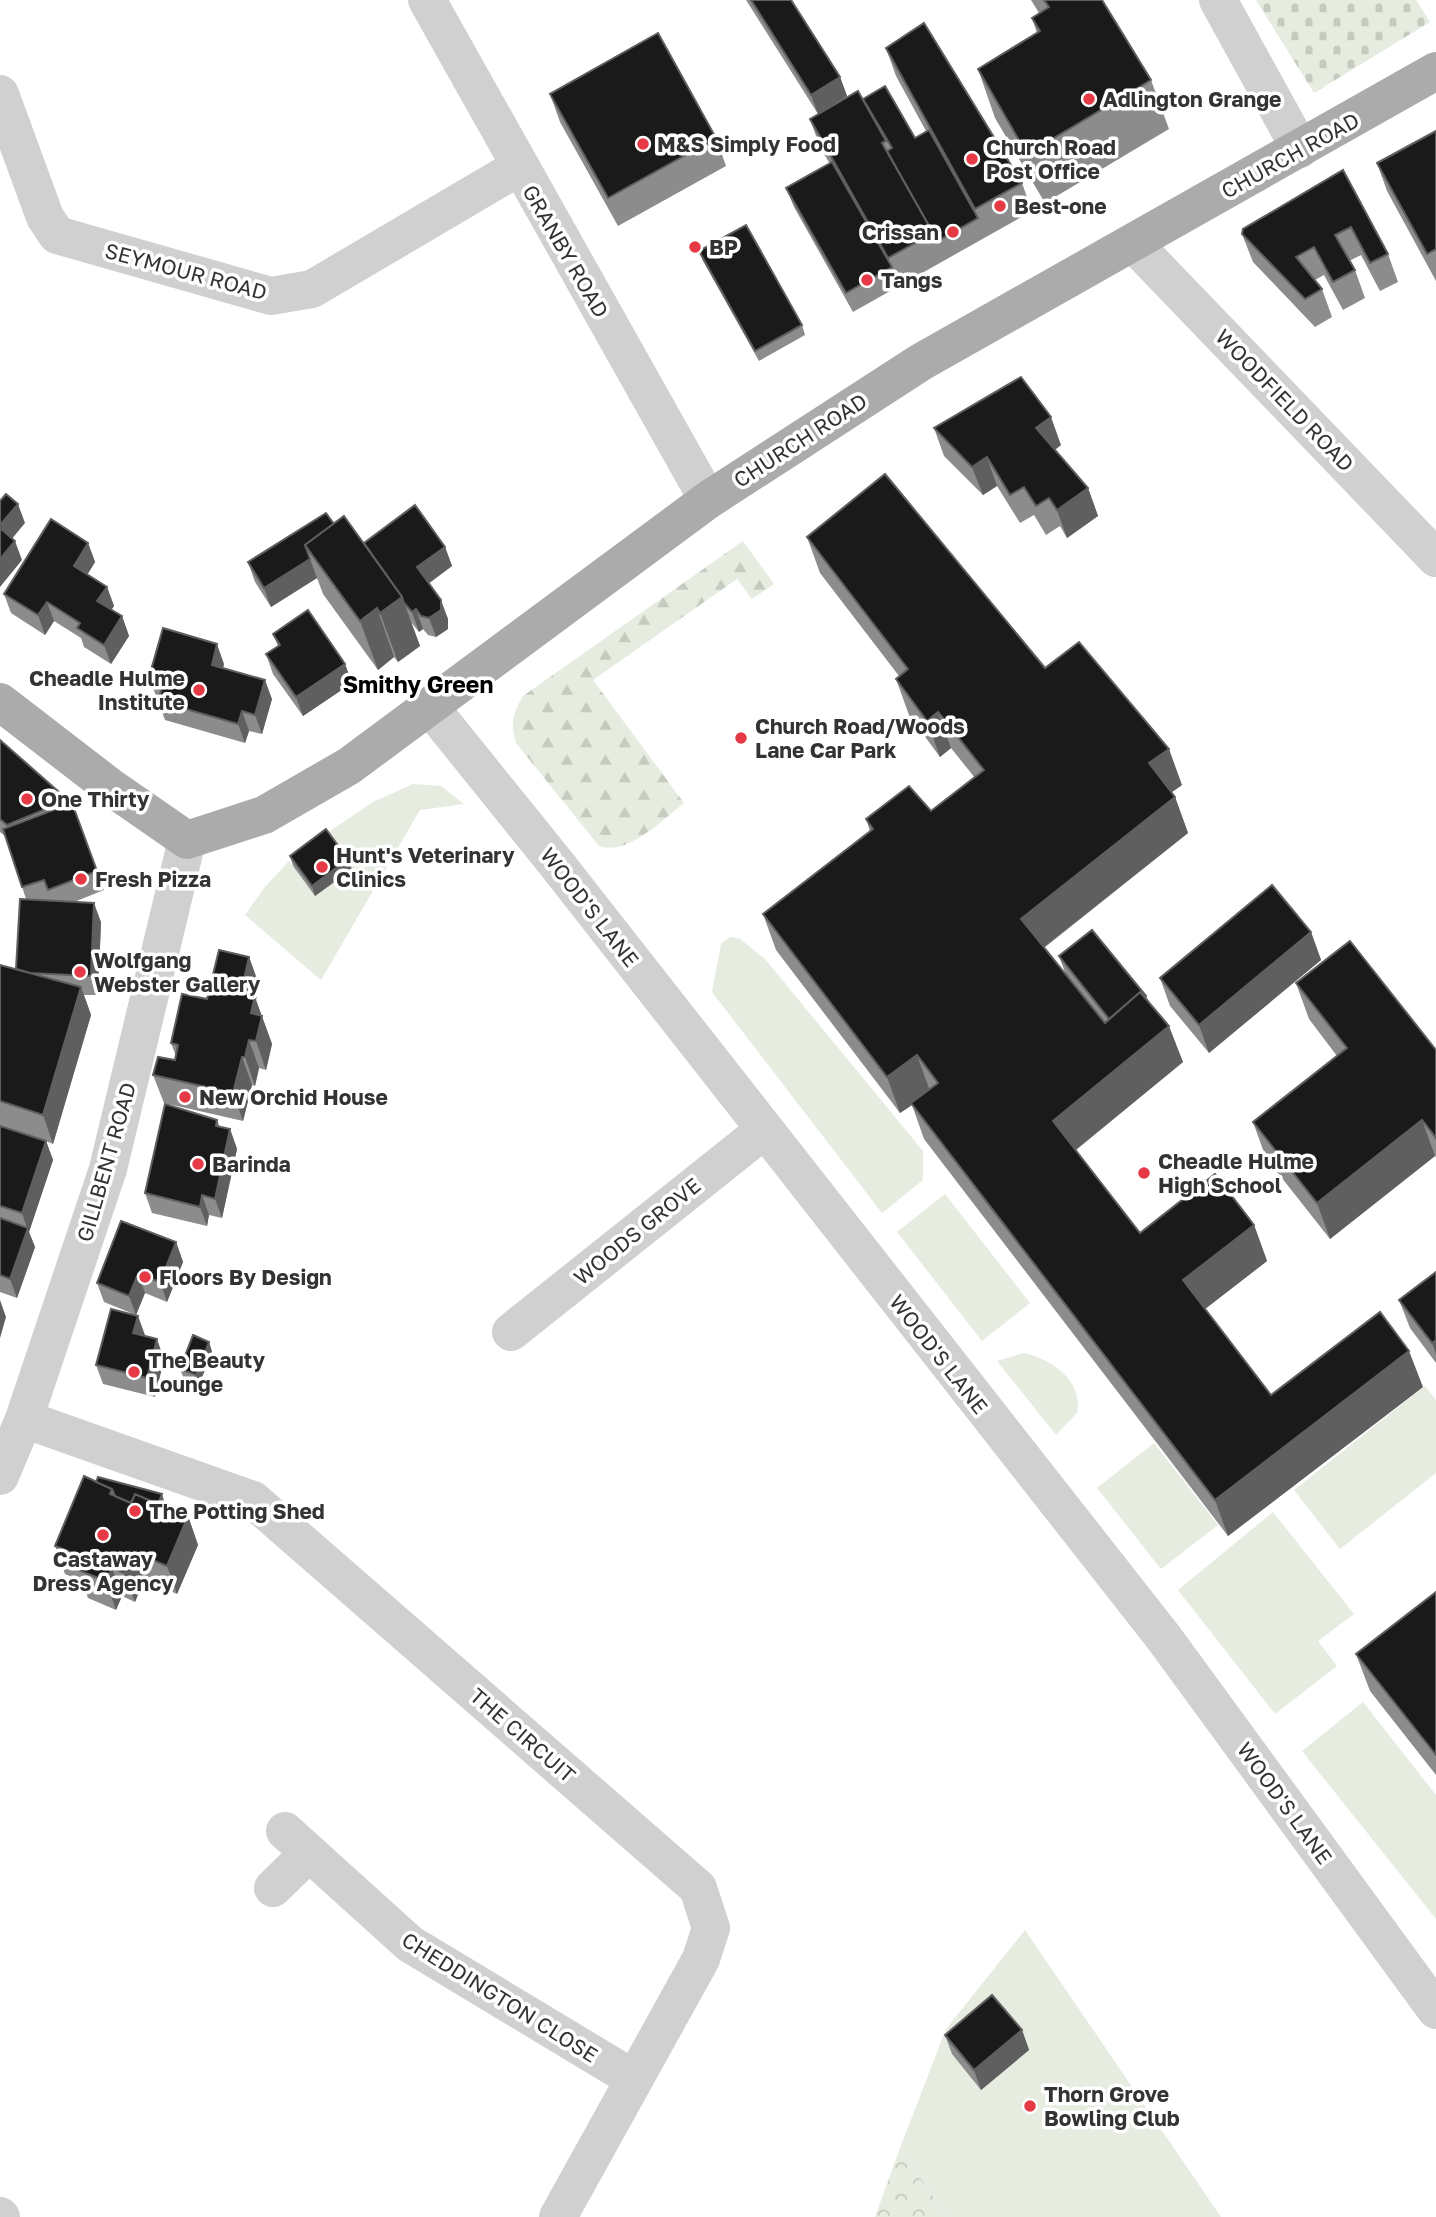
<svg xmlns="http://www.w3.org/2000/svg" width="1436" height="2217" viewBox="0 0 1436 2217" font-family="'Golos Text',sans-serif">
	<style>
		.grass { fill: #e6ecdf }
		.forest { fill: url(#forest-firs) }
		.cemetery { fill: url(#cemetery-stones) }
		.park { fill: url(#park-crowns) }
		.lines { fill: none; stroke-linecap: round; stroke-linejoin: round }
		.minor { stroke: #d0d0d0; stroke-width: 38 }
		.major { stroke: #ababab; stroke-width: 38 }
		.wall { fill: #8c8c8c }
		.shaded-wall { fill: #5f5f5f }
		.building { fill: #1a1a1a; stroke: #5f5f5f; stroke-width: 2 }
		.poi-dot { fill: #e63946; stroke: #fff; stroke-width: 2.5 }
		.labels { text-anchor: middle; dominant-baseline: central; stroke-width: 7; stroke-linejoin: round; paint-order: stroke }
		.poi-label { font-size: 21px; font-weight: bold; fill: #333; stroke: #fff; text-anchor: start }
		.street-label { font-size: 21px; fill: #333; stroke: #fff }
		.neighbourhood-label { font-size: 23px; font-weight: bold; fill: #000; stroke: #fff }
	</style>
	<defs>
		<pattern id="forest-firs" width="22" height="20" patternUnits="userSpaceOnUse" patternTransform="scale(1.75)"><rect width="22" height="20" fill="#e6ecdf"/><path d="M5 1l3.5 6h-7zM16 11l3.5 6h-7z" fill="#c6cbc0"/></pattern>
		<pattern id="cemetery-stones" width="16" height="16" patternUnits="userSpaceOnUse" patternTransform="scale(1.75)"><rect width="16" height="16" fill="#e6ecdf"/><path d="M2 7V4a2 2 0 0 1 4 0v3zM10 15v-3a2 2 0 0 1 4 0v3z" fill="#c6cbc0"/></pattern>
		<pattern id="park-crowns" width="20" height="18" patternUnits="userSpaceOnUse" patternTransform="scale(1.75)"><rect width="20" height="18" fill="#e6ecdf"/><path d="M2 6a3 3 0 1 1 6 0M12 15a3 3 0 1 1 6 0" fill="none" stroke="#c6cbc0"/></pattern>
	</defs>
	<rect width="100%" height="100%" fill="#fff"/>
	<g class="grass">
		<path d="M413,784L441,786L464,804L420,810L321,980L245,915L264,888L289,861L315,896L326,834L373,802Z"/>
		<path d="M730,937L740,939L765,959L923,1151V1180L882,1213L712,992L721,944Z"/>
		<path d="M945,1194L1030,1303L982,1341L897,1232Z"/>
		<path d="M1024,1353C1052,1359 1083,1381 1077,1413L1056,1435L997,1361Z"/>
		<path d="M1425,1386L1436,1400V1473L1340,1549L1294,1490Z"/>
		<path d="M1154,1443L1218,1525L1161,1569L1097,1488Z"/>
		<path d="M1273,1512L1354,1614L1318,1641L1337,1666L1275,1714L1178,1590Z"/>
		<path d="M1363,1702L1436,1795V1919L1302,1751Z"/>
		<path d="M1025,1930L1221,2217H947L900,2148L946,2029Z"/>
	</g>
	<path class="forest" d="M743,541L774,584L752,599L737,579L593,680L684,803C662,820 628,856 599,846L516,743C510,723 513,713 523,696Z"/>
	<path class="cemetery" d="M1256,0H1416L1430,22L1314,93Z"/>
	<path class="park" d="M900,2148L947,2217H875Z"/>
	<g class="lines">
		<g class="minor">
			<path d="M427,0L708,500"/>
			<path d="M1218,0L1300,149"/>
			<path d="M0,94L45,217L57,235L271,296L312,289L519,167"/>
			<path d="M1133,243L1436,558"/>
			<path d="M430,707L555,862L1164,1638L1436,2010"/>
			<path d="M511,1332L763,1131"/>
			<path d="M24,1419L253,1500L698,1888L711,1928L701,1959L558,2217"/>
			<path d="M0,1476L24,1419L108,1169L187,840"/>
			<path d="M285,1831L410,1944L634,2079"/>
			<path d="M273,1888L309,1853"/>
			<path d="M0,2216L1,2217"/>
		</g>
		<path class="major" d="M0,702L109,786L187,840L264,815L349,766L708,500L921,362L1436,71"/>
	</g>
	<g class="wall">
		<path d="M746,0H791L840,77L847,96L833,105L863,99L915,138L926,131L896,76L886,48L1022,183L1032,211L853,312L794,207L786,188L830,164L820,147L810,119L818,114Z"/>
		<path d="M1031,0H1102L1151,80L1169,129L1045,203L995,118L978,69L1037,33L1032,18L1039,13Z"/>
		<path d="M550,94L716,138L726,166L618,226L560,122Z"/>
		<path d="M1436,131V281L1387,191L1377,163Z"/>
		<path d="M1343,170L1388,254L1398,282L1380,291L1361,255L1349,261L1355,270L1365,298L1343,310L1324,275L1315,280L1322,289L1332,317L1315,327L1253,262L1242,234Z"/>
		<path d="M699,251L802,325L805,335L759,361L703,261Z"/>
		<path d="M934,428L1061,445L1055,450L1088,488L1098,516L1067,538L1060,526L1046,535L1034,515L1020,523L997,486L983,495L944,456Z"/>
		<path d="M334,524L364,543L445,547L452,566L429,583L448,619V629L436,637L428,635L423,629L419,632L411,622L420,646L398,662L394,657L378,670L323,594L317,578L271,607L255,582L248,562Z"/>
		<path d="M807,537L1045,668L1182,785L1172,792L1175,797L1188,833L1044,948L1066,975L1059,956L1146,996L1183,1062L1076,1150L1140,1233L1254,1225L1267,1261L1205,1309L1271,1395L1423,1387L1228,1536L924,1139L912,1105L900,1113L776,950L763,914L870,831L866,819L931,811L975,778L951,748L940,757L909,715L896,679L899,676L820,573Z"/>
		<path d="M88,543L95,562L87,575L107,587L114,606L111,610L122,616L129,636L111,664L84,647L81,638L54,621L45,635L11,613L4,594Z"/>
		<path d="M273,634L345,664L352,683L303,716L273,674L266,654L278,646Z"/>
		<path d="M224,664L223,668L272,699L262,734L249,731L245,743L165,720L158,701L159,697L156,696L149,677Z"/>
		<path d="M0,740L68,800L69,804L72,803L104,890L74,902L101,922L98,995H84L91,1015L53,1144L46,1141L53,1160L29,1232L35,1247L17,1298L0,1292V965L16,969L26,899L6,837L0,832Z"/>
		<path d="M290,856L352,869L315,896L293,866Z"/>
		<path d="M1311,932L1321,960L1209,1053L1170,1006L1160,978Z"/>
		<path d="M249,957L259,985L256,1000L272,1044L266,1070L259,1068L255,1086L252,1085L243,1121L164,1103L153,1075L175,1060L176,1056L171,1043L207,999Z"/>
		<path d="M1296,983L1436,1050V1157L1435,1156L1330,1239L1266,1158L1253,1122L1337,1056L1309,1019Z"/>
		<path d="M217,1120L220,1127L230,1129L237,1149L222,1218L209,1215L207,1226L152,1213L145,1193Z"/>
		<path d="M176,1242L183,1262L167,1302L145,1293L136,1315L104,1302L97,1283Z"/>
		<path d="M1436,1272V1363L1410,1328L1399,1300Z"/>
		<path d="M145,1335L164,1359L155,1397L103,1384L96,1365Z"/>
		<path d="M209,1342L212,1352L199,1385L184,1379L180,1369Z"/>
		<path d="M96,1482L165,1504L164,1506L188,1516L198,1545L177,1594L144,1580L135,1602L122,1596L116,1610L88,1598L82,1581L65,1574L55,1546Z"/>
		<path d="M1436,1592V1775L1370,1691L1356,1654Z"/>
		<path d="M1022,2030L1029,2050L981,2090L952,2054L945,2035Z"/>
	</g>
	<g class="shaded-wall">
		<path d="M840,77L847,96L818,114L811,95Z"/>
		<path d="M1051,417L1061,445L1046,456L1036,428Z"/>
		<path d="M987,457L997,486L983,495L972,467Z"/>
		<path d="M1088,488L1098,516L1067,538L1057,510Z"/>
		<path d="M18,504L25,523L6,546L0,531V525Z"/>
		<path d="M15,541L22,560L0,587V559Z"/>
		<path d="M88,543L95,562L81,585L74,566Z"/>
		<path d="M445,547L452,566L424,587L417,567Z"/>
		<path d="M310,559L317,578L271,607L264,588Z"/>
		<path d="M107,587L114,606L104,620L97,601Z"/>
		<path d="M402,597L420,646L398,662L380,613Z"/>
		<path d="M441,600L448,619V629L436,637L429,618Z"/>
		<path d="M47,602L54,621L45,635L38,615Z"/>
		<path d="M377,608L394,657L378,670L360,621Z"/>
		<path d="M416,609L423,629L419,632L412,612Z"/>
		<path d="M122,616L129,636L111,664L104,645Z"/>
		<path d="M217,644L224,664L219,684L212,665Z"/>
		<path d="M345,664L352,683L303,716L296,697Z"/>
		<path d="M265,680L272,699L262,734L255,715Z"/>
		<path d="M242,711L249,731L245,743L238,724Z"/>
		<path d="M938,712L951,748L940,757L927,721Z"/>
		<path d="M1169,749L1182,785L1162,799L1149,763Z"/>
		<path d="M1175,797L1188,833L1034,955L1021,919Z"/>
		<path d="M348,859L352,869L315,896L312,886Z"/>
		<path d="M94,903L101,922L98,995L91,976Z"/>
		<path d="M1311,932L1321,960L1209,1053L1199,1025Z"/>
		<path d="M249,957L259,985L256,1000L272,1044L266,1070L256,1041L241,993Z"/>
		<path d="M81,987L91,1015L53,1144L43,1115Z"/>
		<path d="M1169,1026L1183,1062L1067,1157L1053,1121Z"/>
		<path d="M249,1040L259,1068L255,1086L245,1057Z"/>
		<path d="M917,1055L930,1091L911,1103L912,1105L900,1113L887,1077Z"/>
		<path d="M242,1057L252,1085L243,1121L233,1093Z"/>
		<path d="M1422,1120L1435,1156L1330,1239L1317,1203Z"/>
		<path d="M230,1129L237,1149L222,1218L215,1199Z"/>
		<path d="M46,1141L53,1160L29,1232L35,1247L17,1298L10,1279L27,1228L22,1213Z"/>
		<path d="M202,1195L209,1215L207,1226L200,1207Z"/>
		<path d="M1254,1225L1267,1261L1196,1316L1183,1280Z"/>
		<path d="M176,1242L183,1262L167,1302L160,1282Z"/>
		<path d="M138,1274L145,1293L136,1315L129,1296Z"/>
		<path d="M0,1300L6,1317L0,1338Z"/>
		<path d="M138,1316L145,1335L140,1352L133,1333Z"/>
		<path d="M157,1339L164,1359L155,1397L147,1378Z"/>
		<path d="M1436,1340V1354L1432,1343Z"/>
		<path d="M209,1342L212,1352L199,1385L196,1375Z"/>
		<path d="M1409,1351L1423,1387L1228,1536L1215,1500Z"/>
		<path d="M162,1494L165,1504L156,1527L152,1517Z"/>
		<path d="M188,1516L198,1545L177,1594L167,1566Z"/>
		<path d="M134,1552L144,1580L135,1602L124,1573Z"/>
		<path d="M112,1568L122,1596L116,1610L106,1581Z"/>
		<path d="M1022,2030L1029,2050L981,2090L974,2070Z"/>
	</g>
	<g class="building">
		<path d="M751,0H791L840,77L811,95Z"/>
		<path d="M1044,0H1102L1151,80L1027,154L978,69L1040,31L1032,18L1049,7Z"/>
		<path d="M924,23L1022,183L975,209L886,48Z"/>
		<path d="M658,33L716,138L608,198L550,94Z"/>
		<path d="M885,86L915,138L929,130L978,218L936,242L933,233L887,151L892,148L863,99Z"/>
		<path d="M858,91L886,141L882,143L933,233L888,258L810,119Z"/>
		<path d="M1436,131V249L1427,254L1377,163Z"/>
		<path d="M832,162L892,267L846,293L786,188Z"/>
		<path d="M1343,170L1388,254L1370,263L1351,227L1335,235L1355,270L1333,282L1314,247L1296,257L1322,289L1305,299L1242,234L1243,229Z"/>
		<path d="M746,225L802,325L755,351L699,251Z"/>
		<path d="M1021,377L1051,417L1036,428L1088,488L1057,510L1049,498L1036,506L1024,487L1010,495L987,457L972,467L934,428Z"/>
		<path d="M885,474L1045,668L1079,642L1169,749L1149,763L1175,797L1021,919L1105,1023L1140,992L1169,1026L1053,1121L1140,1233L1215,1174L1254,1225L1183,1280L1271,1395L1380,1312L1409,1351L1215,1500L911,1103L938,1083L917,1055L887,1077L763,914L873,829L866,819L909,786L931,811L984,770L938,712L927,721L896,679L908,669L807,537Z"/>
		<path d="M6,494L18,504L0,525V501Z"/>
		<path d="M415,505L445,547L417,567L441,600V610L429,618L421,616L416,609L412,612L404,603L402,597L364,543Z"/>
		<path d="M326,513L334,524L305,545L310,559L264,588L248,562Z"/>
		<path d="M344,516L402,597L380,613L377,608L360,621L305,545Z"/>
		<path d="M51,519L88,543L74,566L107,587L97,601L122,616L104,645L77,628L80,623L47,602L38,615L4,594Z"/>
		<path d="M0,528L15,541L0,559Z"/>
		<path d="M308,610L345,664L296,697L266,654L280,645L273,634Z"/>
		<path d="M163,628L217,644L212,665L265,680L255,715L242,711L238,724L158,701L164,681L149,677Z"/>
		<path d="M0,740L68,800L7,825L0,819Z"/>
		<path d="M72,803L97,871L48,890L44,880L22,887L3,829Z"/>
		<path d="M326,829L348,859L312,886L290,856Z"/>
		<path d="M1272,885L1311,932L1199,1025L1160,978Z"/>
		<path d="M20,899L94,903L91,976L30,973L16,969Z"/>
		<path d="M1092,930L1146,996L1145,997L1140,992L1109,1019L1059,956Z"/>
		<path d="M1350,941L1436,1050V1138L1422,1120L1317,1203L1253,1122L1347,1048L1296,983Z"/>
		<path d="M219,950L249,957L241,993L255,996L251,1013L262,1016L256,1041L249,1040L245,1057H242L233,1093L153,1075L158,1057L175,1060L178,1045L171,1043L182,994L207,999Z"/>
		<path d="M0,965L81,987L43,1115L0,1101Z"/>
		<path d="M165,1104L217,1120L216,1126L230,1129L215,1199L202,1195L200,1207L145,1193Z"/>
		<path d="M0,1126L46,1141L22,1213L0,1206Z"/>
		<path d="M0,1218L28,1228L10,1279L0,1275Z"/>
		<path d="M121,1221L176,1242L160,1282L138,1274L129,1296L97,1283Z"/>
		<path d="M1436,1272V1340L1432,1343L1399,1300Z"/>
		<path d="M111,1309L138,1316L133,1333L157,1339L147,1378L96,1365Z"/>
		<path d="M193,1335L209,1342L196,1375L180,1369Z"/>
		<path d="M84,1476L112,1489L110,1494L131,1503L135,1494L188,1516L167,1566L134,1552L124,1573L112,1568L106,1581L78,1570L83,1557L55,1546Z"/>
		<path d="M98,1477L162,1494L158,1504L135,1494L131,1503L115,1496L112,1489L96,1482Z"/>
		<path d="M1436,1592V1755L1356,1654Z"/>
		<path d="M992,1995L1022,2030L974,2070L945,2035Z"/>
	</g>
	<g class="poi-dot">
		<circle cx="1089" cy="99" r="7"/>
		<circle cx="643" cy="144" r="7"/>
		<circle cx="972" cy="159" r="7"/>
		<circle cx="1000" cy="206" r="7"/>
		<circle cx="953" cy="232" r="7"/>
		<circle cx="695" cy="247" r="7"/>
		<circle cx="867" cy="280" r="7"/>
		<circle cx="199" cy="690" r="7"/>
		<circle cx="741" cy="738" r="7"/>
		<circle cx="27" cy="799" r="7"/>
		<circle cx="322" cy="867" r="7"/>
		<circle cx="81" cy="879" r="7"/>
		<circle cx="80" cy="972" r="7"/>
		<circle cx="185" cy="1097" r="7"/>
		<circle cx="198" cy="1164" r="7"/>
		<circle cx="1144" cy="1173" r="7"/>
		<circle cx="145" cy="1277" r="7"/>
		<circle cx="134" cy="1372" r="7"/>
		<circle cx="135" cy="1511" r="7"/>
		<circle cx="103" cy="1535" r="7"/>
		<circle cx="1030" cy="2106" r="7"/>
	</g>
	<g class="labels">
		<g class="poi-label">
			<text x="1103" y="99">Adlington Grange</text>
			<text x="657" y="144">M&amp;S Simply Food</text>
			<text x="986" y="147">Church Road<tspan x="986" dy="24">Post Office</tspan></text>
			<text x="1014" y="206">Best-one</text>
			<text x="939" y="232" text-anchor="end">Crissan</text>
			<text x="709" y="247">BP</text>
			<text x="881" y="280">Tangs</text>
			<text x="185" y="678" text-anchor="end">Cheadle Hulme<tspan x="185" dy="24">Institute</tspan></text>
			<text x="755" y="726">Church Road/Woods<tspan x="755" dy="24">Lane Car Park</tspan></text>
			<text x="41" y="799">One Thirty</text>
			<text x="336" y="855">Hunt's Veterinary<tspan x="336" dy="24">Clinics</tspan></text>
			<text x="95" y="879">Fresh Pizza</text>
			<text x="94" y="960">Wolfgang<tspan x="94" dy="24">Webster Gallery</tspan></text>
			<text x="199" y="1097">New Orchid House</text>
			<text x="1158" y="1161">Cheadle Hulme<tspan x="1158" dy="24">High School</tspan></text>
			<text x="212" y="1164">Barinda</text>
			<text x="159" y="1277">Floors By Design</text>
			<text x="148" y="1360">The Beauty<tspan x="148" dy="24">Lounge</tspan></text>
			<text x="149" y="1511">The Potting Shed</text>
			<text x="103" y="1559" text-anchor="middle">Castaway<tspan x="103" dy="24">Dress Agency</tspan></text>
			<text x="1044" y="2094">Thorn Grove<tspan x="1044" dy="24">Bowling Club</tspan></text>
		</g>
		<g class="street-label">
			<text transform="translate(1290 155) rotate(-29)">CHURCH ROAD</text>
			<text transform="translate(566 251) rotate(60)">GRANBY ROAD</text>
			<text transform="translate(186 271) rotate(15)">SEYMOUR ROAD</text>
			<text transform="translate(1285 400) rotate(46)">WOODFIELD ROAD</text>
			<text transform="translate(800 440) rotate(-33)">CHURCH ROAD</text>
			<text transform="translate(590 907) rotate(52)">WOOD'S LANE</text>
			<text transform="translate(106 1162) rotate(-74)">GILLBENT ROAD</text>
			<text transform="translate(637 1231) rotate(-39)">WOODS GROVE</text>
			<text transform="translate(939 1354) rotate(52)">WOOD'S LANE</text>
			<text transform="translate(523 1735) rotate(41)">THE CIRCUIT</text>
			<text transform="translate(1285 1803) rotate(54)">WOOD'S LANE</text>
			<text transform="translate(500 1997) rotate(32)">CHEDDINGTON CLOSE</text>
		</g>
		<g class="neighbourhood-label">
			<text x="418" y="684">Smithy Green</text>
		</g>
	</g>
</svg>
